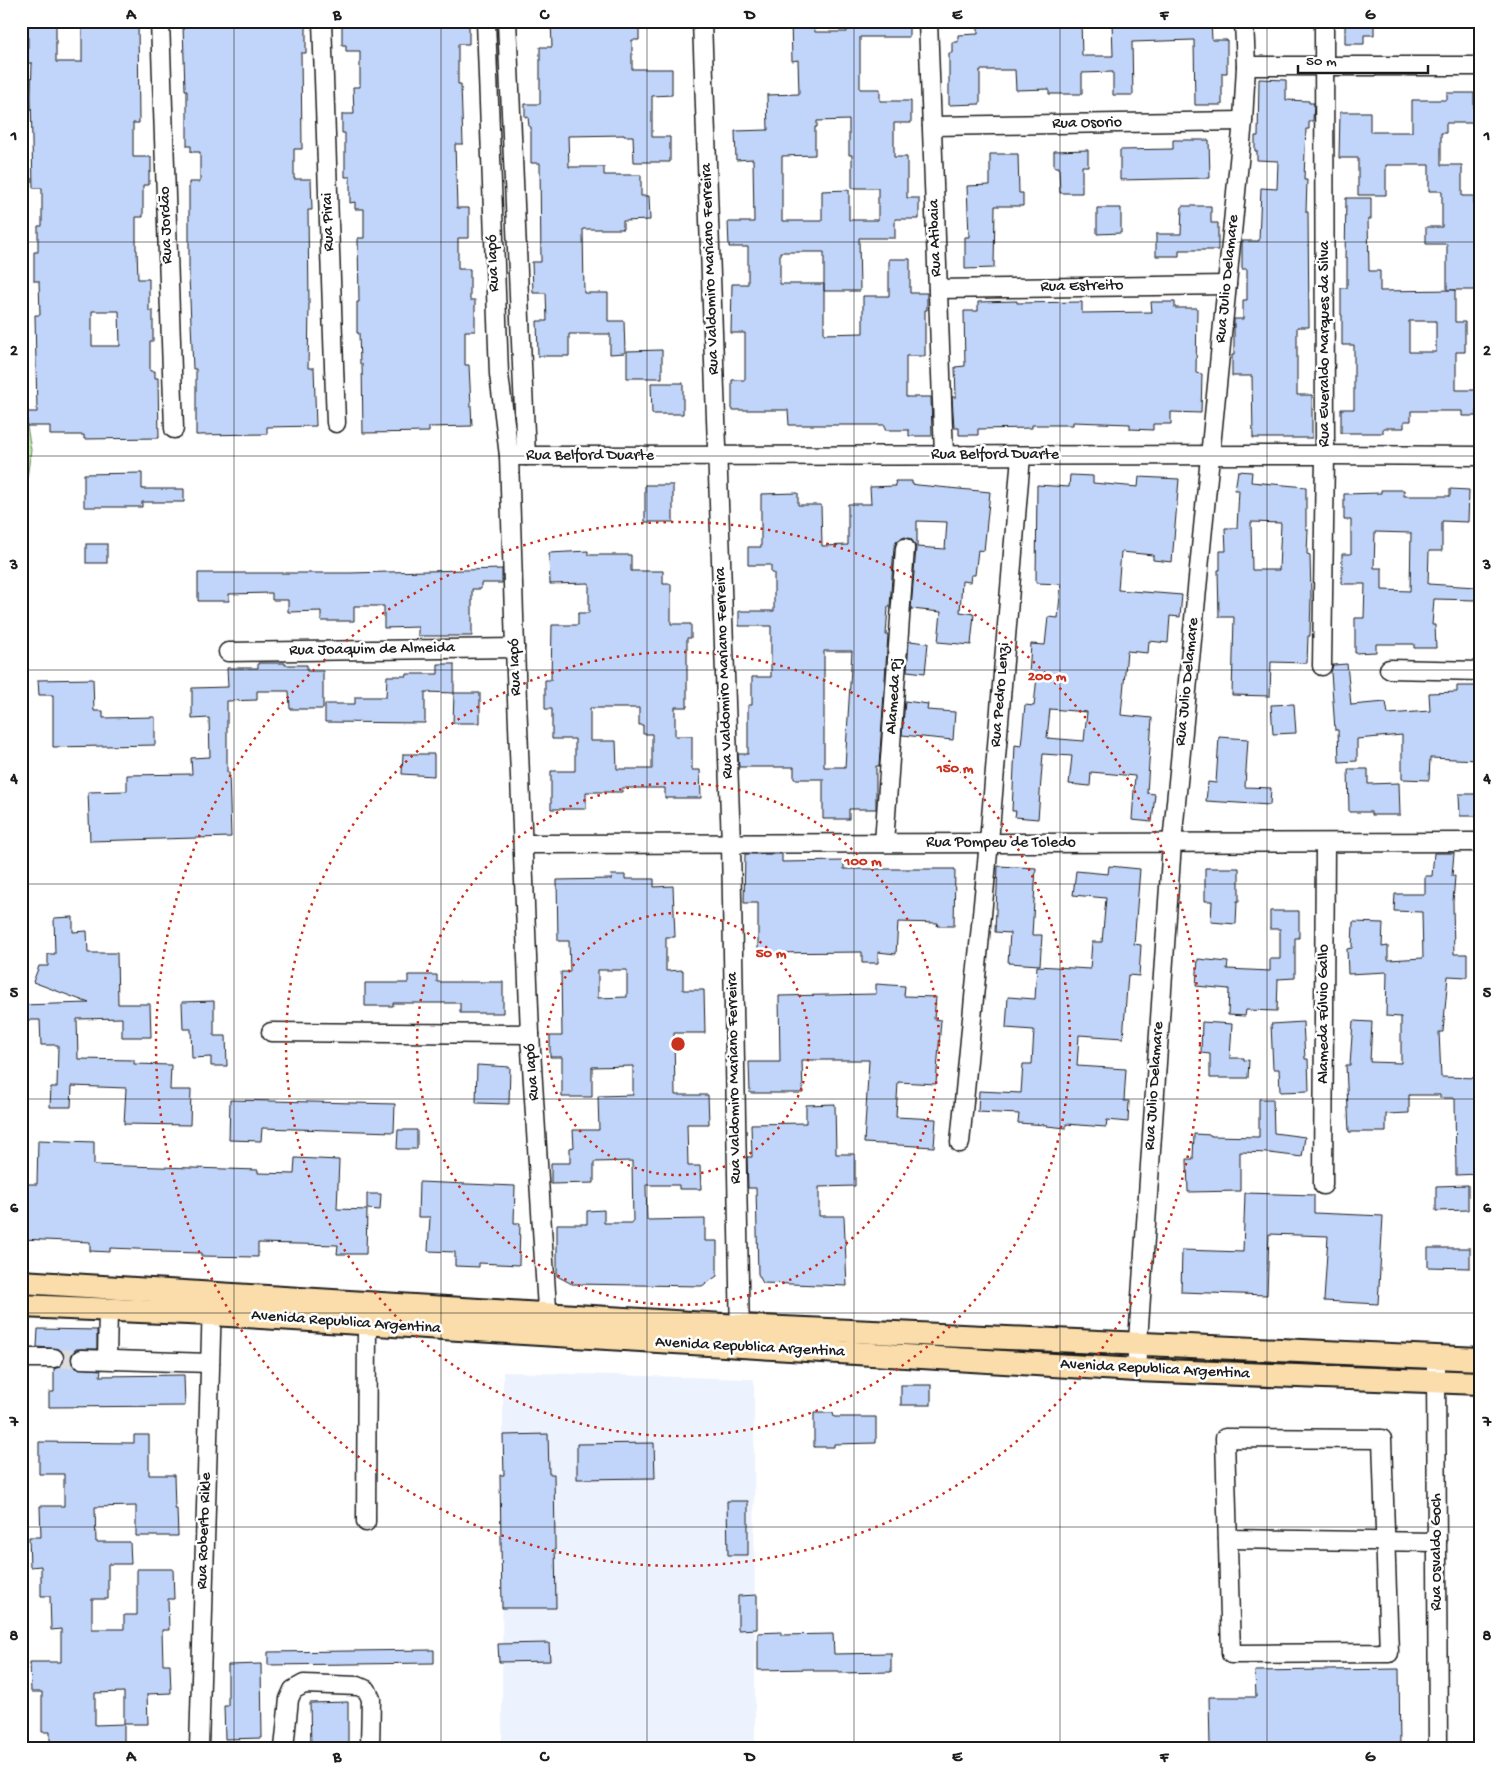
<svg xmlns="http://www.w3.org/2000/svg" width="1501" height="1769" viewBox="0 0 1501 1769" font-family="'Gochi Hand',sans-serif">
	<style>
		.built { fill: #ecf2fe }
		.green { fill: #bbe9a8; stroke: #6c8262 }
		.building { fill: #c1d5fa; stroke: #1c1c1c; fill-rule: evenodd }
		.lines { fill: none; stroke-linecap: round; stroke-linejoin: round }
		.minor-tunnel { stroke: #ddd; stroke-width: 18; stroke-dasharray: 18 9; stroke-linecap: butt }
		.minor-casing { stroke: #1c1c1c; stroke-width: 21 }
		.major-casing { stroke: #1c1c1c; stroke-width: 26 }
		.minor { stroke: #fff; stroke-width: 18 }
		.major { stroke: #faddab; stroke-width: 22 }
		.grid { fill: none; stroke: #1c1c1c; stroke-width: 1; stroke-opacity: 0.55 }
		.ring { fill: none; stroke: #c8321e; stroke-width: 2.5; stroke-dasharray: 2.5 5 }
		.labels { text-anchor: middle; dominant-baseline: central; stroke-width: 5; stroke-linejoin: round; paint-order: stroke }
		.street-label { font-size: 16px; fill: #1c1c1c; stroke: #fff }
		.centre { fill: #c8321e; stroke: #fff; stroke-width: 2.5 }
		.ring-label { font-size: 15px; text-anchor: middle; font-weight: bold; fill: #c8321e; stroke: #fff; stroke-width: 5; stroke-linejoin: round; paint-order: stroke }
		.neatline { fill: none; stroke: #1c1c1c; stroke-width: 2 }
		.grid-label { font-size: 16px; text-anchor: middle; font-weight: bold; fill: #1c1c1c }
	</style>
	<rect width="100%" height="100%" fill="#fff"/>
	<filter id="ink" filterUnits="userSpaceOnUse"><feTurbulence type="fractalNoise" baseFrequency=".02" numOctaves="2"/><feDisplacementMap in="SourceGraphic" scale="10" xChannelSelector="R" yChannelSelector="G"/><feConvolveMatrix kernelMatrix="1 2 1 2 8 2 1 2 1" color-interpolation-filters="sRGB"/></filter>
	<g filter="url(#ink)">
		<path class="built" d="M503,1372L754,1379L755,1748H502Z"/>
		<path class="green" d="M21,401L27,412V426L31,450L27,478H21Z"/>
		<g class="building">
			<path d="M28,21H56V62H82V21H138L139,123H133V157H151V172H149V185H143V217H136V250H137L138,279H149V311H153V341H150V371H155V378H158L159,438L84,439V435H50V426H27V412H37L35,315H40L39,281H34V252H38V226H42V188H33L31,95L32,63H28ZM92,311H119L120,346H92Z"/>
			<path d="M188,21H299V23H306V53H301L302,149H294V179H311L312,210H308L309,305L308,368H314L316,426L267,427V434L196,435V369H193L189,277V182H200V152H191V146H187V90H185L183,26H188Z"/>
			<path d="M469,21V44H458V84H461L463,144H455L457,208H469V238H458V269H470V300H475V331H465V365H469L472,426L429,427V432L363,433L362,364H360L359,333H357V302H359L358,238H364V209H355V202L350,203V177H345V133H342V114H354L353,87H360V51H346V45H342V22Z"/>
			<path d="M551,21H639V40H632V69H672V95L652,96V137H670V162H634L633,136H624V135L568,136L569,167H604V175H641V196H649L650,220L623,221V229H583L584,293H608V321H624L625,353L610,354V334H569V356H538L537,321H547L546,293H533L532,262H541L540,163H531V127H529L528,117H525V104H540V47H552Z"/>
			<path d="M791,21H814L815,32H847V21H909V37H860V89H880V101H911V123H894V157H907V198H919V219H895V238H859L860,291H824V252H780V284H824V334L863,333V296H889V259H910V293H927V310H925V356H906V397H931L932,436H909V430H885V425H789L788,410H732V380H745V333H731L732,284H748V247H729L728,222H754L753,159L736,160L735,131L768,130L767,95L799,94L798,60L792,61ZM849,120V155H852V188H878V220H849V190L822,191V221H782V156L815,155V127H817V121Z"/>
			<path d="M978,21H1081L1082,56H1113L1112,21H1211L1212,40H1227V73H1222V105H1195L1194,40L1132,42L1133,95H1113V72L1082,73V94H1049V89L1016,90L1015,70H980V104L949,105V53H952V42H958V35L978,34Z"/>
			<path d="M1345,21H1374V35H1364V44H1345Z"/>
			<path d="M1259,79L1286,80V100L1309,101V103H1314L1313,121H1309V129H1306L1305,151L1304,180H1307L1306,212H1308L1309,327H1297V395H1312V438H1253L1252,376H1232V355H1234V319H1243V300H1247V269H1242V241H1259L1261,188L1277,189L1278,161L1257,160V151H1255V136H1258Z"/>
			<path d="M1447,93H1474V123H1446V133H1441V165H1462V196H1474V227H1480V244H1476V290H1447V244H1426V227H1442V191H1429V165H1386V195H1358V158H1339L1340,112H1370V132H1412V100H1447Z"/>
			<path d="M1173,140H1209L1210,178L1120,180V150L1173,149Z"/>
			<path d="M1088,150V166H1082V193H1060L1059,167H1054V151Z"/>
			<path d="M990,154H1018L1019,193H1023V206H995L994,268L965,269V237H969L967,186L990,185Z"/>
			<path d="M1346,198H1371V219H1368L1369,271H1380V291L1455,290V322H1465V352H1456V390H1477V416H1462V411H1411V421H1404V428H1383V433H1341V409H1354V345H1342V315H1341V288H1347V259H1345ZM1409,321H1436V352H1409Z"/>
			<path d="M1182,206H1211V223H1218V250H1179V256H1156V234H1181Z"/>
			<path d="M1097,208H1121V233L1097,234Z"/>
			<path d="M1017,301V303L1082,302V313L1152,312L1151,302H1175V308H1197L1196,373L1202,374L1201,413L1171,412V424H1153V430L1130,429V424L1073,422V425H1032V428L978,429V435H959V428H954L952,397H956L955,367L965,366L964,311H978V302Z"/>
			<path d="M662,350V378H627V351Z"/>
			<path d="M651,383H683V414H652Z"/>
			<path d="M1238,471L1252,472L1251,482L1306,487V529H1308L1307,554L1310,555L1311,595L1310,636H1308L1307,663L1271,662L1270,696L1232,695L1234,617H1219L1218,570H1220V551H1226L1225,528H1237L1239,490H1235ZM1251,522L1281,523L1279,570H1252Z"/>
			<path d="M142,473V489H184V502H142V507H84V474Z"/>
			<path d="M1070,475L1093,476V483L1138,487L1139,477L1179,479L1172,562L1153,560V555L1121,552L1118,590L1182,595L1180,617L1170,616L1168,643L1149,641L1148,653L1127,651L1121,715L1152,718L1147,793L1155,794L1152,822L1132,820L1135,776L1091,772L1090,786L1069,784L1072,756L1043,754L1038,819L1015,817L1016,811H1012L1015,745L1021,746L1025,705L1034,706L1037,676L1029,675L1031,644L1045,645L1048,617L1058,618L1061,584L1036,583L1037,485L1069,487ZM1050,709L1087,712L1084,741L1047,738Z"/>
			<path d="M895,481H912V484L918,485L990,492L984,551L978,550L975,575H971L970,582L962,581L960,612L974,614L971,645L938,642L941,612L911,609L916,548L914,543L911,539L905,537L900,539L896,542L894,547L890,607H888L886,635H888L879,766H876V809H849V819H823V779H794V767H739L738,754H748V705H752V677H771V626H739V611H774V573H771V565H748V547H761V494L798,493V505H821L822,546L848,545V504H871L870,487L896,486ZM917,521L947,522L945,549L917,547ZM824,651H852L845,767H824Z"/>
			<rect x="645" y="485" width="28" height="37"/>
			<path d="M1450,489L1469,490L1468,522L1442,521V551H1429L1428,584L1476,587V600L1434,599L1432,625H1435L1436,648H1414V644H1376V652L1355,653V618H1364L1365,584H1342V554H1351V520H1344V494L1381,493V490H1404V496H1450ZM1375,532L1411,533L1410,591L1382,590V568H1374Z"/>
			<rect x="86" y="544" width="21" height="19"/>
			<path d="M588,551V555H631V571H663V584H671V624H691V638H687V707H675V736H692V770H700L701,798H665V788H622V792H586V809H551V771H575V739H552V709H545V680H551L552,625H578V613H589V583L550,584L549,553ZM590,708H639V725H643V734H652V769H617L616,741H590Z"/>
			<path d="M502,569V583H481V589H472V636H418V627L384,628V606H354V621H321V611L288,612V600H272V593L229,594V601H198V573H351Z"/>
			<path d="M909,641L928,643L925,673L907,671Z"/>
			<path d="M258,663H285V665H307V671H323V709H290L289,691H257V700L227,701V772H229L231,837L90,841L88,792L127,791V775L192,774L191,758L210,757L209,718L192,719V688L228,687L227,668H258Z"/>
			<path d="M438,664H454V693L425,692V723L325,722V704H355V697H386L387,676H407V674H438Z"/>
			<path d="M1347,664L1351,705L1386,702L1388,714L1430,711L1429,693L1457,692V686H1480V760L1430,758L1429,780L1402,779V735L1357,739V761L1339,762L1338,730H1335L1331,672L1333,665Z"/>
			<path d="M93,679L94,711H103V718L155,717V745L53,747V695H39L38,680Z"/>
			<path d="M454,693H480V723H453Z"/>
			<path d="M905,701L928,704L927,710L955,712L953,740L902,735Z"/>
			<path d="M1294,704L1296,733L1273,734L1271,705Z"/>
			<path d="M1219,737L1248,739L1245,787L1271,788L1270,805L1206,801L1208,782L1216,783Z"/>
			<path d="M403,754H434V776L402,774Z"/>
			<path d="M1348,769H1368V784L1399,783L1400,815H1371V812H1349Z"/>
			<path d="M1459,794H1480V816H1460Z"/>
			<path d="M1434,853H1454L1452,876H1455L1453,902L1454,954H1467V977L1448,976L1443,1032H1439L1441,1077L1480,1078V1098H1477L1479,1174L1456,1175L1455,1098H1440V1095H1409V1113L1386,1114V1132H1349L1346,1065H1350L1353,1021L1372,1022L1370,1062L1401,1063V1017L1386,1016L1387,972L1348,974L1347,949L1352,948L1353,922L1383,923L1382,947L1388,946V960L1423,958L1422,912L1394,911L1395,894H1425V876H1432Z"/>
			<path d="M745,854H782V862L844,861V869H955L954,926H937L938,923L898,922L896,954L878,952V963H862V952L758,953V903H744Z"/>
			<path d="M998,866L1036,868L1032,935H1042L1040,965L1008,963L1010,933L995,932Z"/>
			<path d="M1109,866L1140,869L1134,944L1141,945L1139,976L1128,975L1123,1038L1079,1035L1077,1066L1126,1069L1124,1101H1129L1128,1122L1107,1120L1106,1127L1066,1124V1128L1047,1126V1125L1018,1123L1019,1114L978,1112L979,1091L1021,1093L1023,1064H1032L1034,1030L1006,1028L1008,997L1035,999L1037,966L1090,969L1092,942H1102L1106,898L1073,895L1076,871L1108,874Z"/>
			<path d="M1205,868H1239V901H1237L1236,924L1211,922L1212,901H1205Z"/>
			<path d="M611,875H625V879H654V887L673,886L675,937H666V971L683,970V990H704L705,1033H674L675,1095H708L709,1124H687L688,1166H700L701,1189H679V1185H646L647,1220L705,1219V1241H717V1276L702,1286L572,1284L557,1276V1224H587V1211L604,1210V1223H633L632,1161L594,1162V1183L551,1184V1163H570V1148L574,1147L573,1130H599L598,1096L633,1095V1066L592,1067V1097H562V1057H550V1036H562L561,972H570L569,941H558L557,880L612,879ZM598,970H627V997L598,998Z"/>
			<path d="M1270,911H1299V938H1295V978L1278,979L1277,1011L1246,1010L1245,1016L1228,1015L1229,989L1196,986L1198,959L1228,962L1227,969L1270,971V959H1280V929H1270Z"/>
			<path d="M73,917V932L87,931L88,953H117L118,1004H150L151,1037H122V1018L77,1019L78,1059L134,1060V1064L171,1065L170,1090H191L190,1125L124,1124L126,1088L72,1086L71,1107H50L51,1087H57L58,1045H41L40,1020H21V1005L89,1003L33,982L39,966H48V954H55L54,918Z"/>
			<path d="M408,975H437V982H503V1013H460V1003H393V1006H365V983H408Z"/>
			<path d="M876,984L905,986L904,996L936,997L934,1019L941,1020L936,1084L898,1082L896,1117L936,1119L934,1147L864,1143L869,1060H802L803,1093H750L749,1062H780L779,996L876,994Z"/>
			<path d="M214,1001V1036H226L227,1066H211V1057L192,1058L191,1029H183L182,1002Z"/>
			<path d="M1202,1022L1232,1024L1230,1058H1244V1061L1249,1060L1248,1078H1210V1054L1201,1053Z"/>
			<path d="M1303,1022L1305,1059H1308L1309,1091L1280,1092L1279,1069H1273L1271,1024Z"/>
			<path d="M477,1065L510,1067L509,1104L476,1103Z"/>
			<path d="M1259,1099H1273L1274,1133L1305,1137L1302,1157L1270,1153L1240,1152V1191L1188,1192L1187,1159H1193L1194,1134L1211,1135V1136L1259,1137Z"/>
			<path d="M230,1100L395,1104L394,1132L262,1128L261,1141L229,1140Z"/>
			<path d="M835,1104L836,1154H855V1186L819,1187V1216H844L847,1286L763,1283L758,1274L756,1188H748L747,1157H752L751,1124L806,1123V1105Z"/>
			<path d="M398,1130H417V1149H397Z"/>
			<path d="M38,1140L94,1142V1165L258,1170V1173L294,1174L295,1158L339,1160L337,1209L367,1210L366,1254H337L338,1245L258,1243V1257L201,1256V1253L161,1252V1250L110,1248V1252L90,1251V1242L21,1239V1184H37Z"/>
			<path d="M419,1182L515,1186L514,1223H520L519,1265L479,1263V1267L455,1266V1252L428,1251L430,1217H418Z"/>
			<path d="M1468,1185V1210L1436,1211V1186Z"/>
			<path d="M1245,1193L1314,1195V1213L1383,1216L1378,1304L1324,1301L1328,1236L1269,1234L1267,1295L1181,1292L1182,1250L1243,1252Z"/>
			<path d="M367,1194H381L380,1210L367,1209Z"/>
			<path d="M1428,1248H1470V1268L1428,1267Z"/>
			<path d="M38,1329L97,1330V1349H76L72,1354L70,1359L72,1364L76,1368L101,1370L100,1376L184,1375L185,1406L49,1407V1392H54V1369L59,1367L63,1364L65,1358L63,1352L59,1349L37,1347Z"/>
			<rect x="901" y="1385" width="30" height="20"/>
			<path d="M814,1413H833L834,1417H876V1443L834,1444V1447H814Z"/>
			<path d="M548,1434L549,1474H554L556,1608H502L500,1475H504L503,1435Z"/>
			<path d="M134,1435H149V1475H174L175,1509H177L178,1536H136V1506L95,1507L96,1542H130L131,1564H108V1599H92V1629H124V1615H137V1569H173L174,1599H168L169,1630H162L163,1664H170L171,1693L147,1694L148,1724H124V1748H50V1732H42V1692H31L30,1662H61V1629L51,1630L50,1596H41V1566L30,1567L29,1537H41L40,1506H64V1474H39V1442L134,1443ZM124,1692V1724L95,1725V1693Z"/>
			<path d="M654,1443L655,1478L577,1479V1444Z"/>
			<path d="M727,1501H748V1555H728Z"/>
			<path d="M757,1595V1629L738,1630V1596Z"/>
			<path d="M781,1632V1635L833,1634L834,1654L891,1653V1672L839,1673V1671H813V1669L758,1670V1633Z"/>
			<path d="M549,1643L550,1661L499,1662L498,1644Z"/>
			<path d="M434,1650V1663L268,1665V1652Z"/>
			<path d="M261,1664L262,1738L225,1739L224,1706H228V1665Z"/>
			<path d="M1399,1669L1400,1748H1210L1209,1697H1256L1255,1671Z"/>
			<path d="M348,1702V1748H311L310,1703Z"/>
		</g>
		<g class="lines">
			<path class="minor-tunnel" d="M54,1358L81,1359"/>
			<g class="minor-casing">
				<g id="minor">
					<path d="M160,21L174,429"/>
					<path d="M322,21L336,423"/>
					<path d="M486,21L499,374L509,456L515,648L530,1034L548,1325"/>
					<path d="M507,21L526,456"/>
					<path d="M702,21L731,844L740,1338"/>
					<path d="M928,21L944,455"/>
					<path d="M1246,66H1480"/>
					<path d="M932,126L1243,121"/>
					<path d="M938,289L1227,285"/>
					<path d="M509,456L1325,455L1480,456"/>
					<path d="M228,652L515,648"/>
					<path d="M1322,666L1325,455L1324,21"/>
					<path d="M1389,669L1480,671"/>
					<path d="M884,843L905,548"/>
					<path d="M523,844L1480,842"/>
					<path d="M271,1032L530,1034"/>
					<path d="M960,1143L989,842L1021,456"/>
					<path d="M1323,1185L1325,843"/>
					<path d="M21,1358H54"/>
					<path d="M81,1359L210,1363"/>
					<path d="M107,1359L108,1310"/>
					<path d="M1436,1368L1438,1748"/>
					<path d="M1136,1370L1172,843L1243,121L1246,66L1244,21"/>
					<path d="M1225,1438L1382,1439L1389,1653L1231,1654Z"/>
					<path d="M366,1522L367,1324"/>
					<path d="M1228,1539L1437,1542"/>
					<path d="M199,1748L212,1301"/>
					<path d="M284,1748L289,1699L293,1690L304,1684L358,1686L367,1690L371,1699L370,1748"/>
				</g>
			</g>
			<g class="major-casing">
				<g id="major">
					<path d="M21,1282L740,1326L1480,1359"/>
					<path d="M21,1306L211,1314L1136,1370L1480,1383"/>
				</g>
			</g>
			<use href="#minor" class="minor"/>
			<use href="#major" class="major"/>
		</g>
	</g>
	<path class="grid" d="M234,21V1748M441,21V1748M647,21V1748M854,21V1748M1060,21V1748M1267,21V1748M21,242H1480M21,456H1480M21,670H1480M21,884H1480M21,1099H1480M21,1313H1480M21,1527H1480"/>
	<g class="ring">
		<circle cx="678" cy="1044" r="131"/>
		<circle cx="678" cy="1044" r="261"/>
		<circle cx="678" cy="1044" r="392"/>
		<circle cx="678" cy="1044" r="522"/>
	</g>
	<g class="labels">
		<g class="street-label">
			<text transform="translate(1087 124) rotate(-1)">Rua Osorio</text>
			<text transform="translate(329 222) rotate(-92)">Rua Pirai</text>
			<text transform="translate(167 225) rotate(-92)">Rua Jordão</text>
			<text transform="translate(936 238) rotate(-92)">Rua Atibaia</text>
			<text transform="translate(494 263) rotate(-92)">Rua Iapó</text>
			<text transform="translate(711 269) rotate(-92)">Rua Valdomiro Mariano Ferreira</text>
			<text transform="translate(1228 279) rotate(-84)">Rua Julio Delamare</text>
			<text transform="translate(1082 287) rotate(-1)">Rua Estreito</text>
			<text transform="translate(1325 344) rotate(-90)">Rua Everaldo Marques da Silva</text>
			<text x="995" y="455">Rua Belford Duarte</text>
			<text x="590" y="456">Rua Belford Duarte</text>
			<text transform="translate(372 650) rotate(-1)">Rua Joaquim de Almeida</text>
			<text transform="translate(516 667) rotate(-92)">Rua Iapó</text>
			<text transform="translate(725 673) rotate(-92)">Rua Valdomiro Mariano Ferreira</text>
			<text transform="translate(1188 682) rotate(-84)">Rua Julio Delamare</text>
			<text transform="translate(1001 695) rotate(-85)">Rua Pedro Lenzi</text>
			<text transform="translate(895 696) rotate(-86)">Alameda Pj</text>
			<text x="1001" y="843">Rua Pompeu de Toledo</text>
			<text transform="translate(1324 1014) rotate(-90)">Alameda Fúlvio Gallo</text>
			<text transform="translate(533 1072) rotate(-94)">Rua Iapó</text>
			<text transform="translate(735 1078) rotate(-91)">Rua Valdomiro Mariano Ferreira</text>
			<text transform="translate(1155 1086) rotate(-86)">Rua Julio Delamare</text>
			<text transform="translate(346 1323) rotate(4)">Avenida Republica Argentina</text>
			<text transform="translate(750 1348) rotate(3)">Avenida Republica Argentina</text>
			<text transform="translate(1155 1370) rotate(3)">Avenida Republica Argentina</text>
			<text transform="translate(205 1531) rotate(-88)">Rua Roberto Rikle</text>
			<text transform="translate(1437 1552) rotate(-90)">Rua Osvaldo Goch</text>
		</g>
	</g>
	<circle cx="678" cy="1044" r="8" class="centre"/>
	<g class="ring-label">
		<text x="1047" y="680">200 m</text>
		<text x="955" y="772">150 m</text>
		<text x="863" y="865">100 m</text>
		<text x="771" y="957">50 m</text>
	</g>
	<rect width="1501" height="1769" fill="none" stroke="#fff" stroke-width="55"/>
	<path d="M1298 65v8h130v-8" fill="none" stroke="#1c1c1c" stroke-width="2.5"/>
	<text x="1306" y="65" font-size="15" fill="#1c1c1c" stroke="#ffffff" stroke-width="4" paint-order="stroke">50 m</text>
	<rect x="28" y="28" width="1446" height="1714" class="neatline"/>
	<g class="grid-label">
		<text x="131" y="19">A</text>
		<text x="337" y="19">B</text>
		<text x="544" y="19">C</text>
		<text x="750" y="19">D</text>
		<text x="957" y="19">E</text>
		<text x="1164" y="19">F</text>
		<text x="1370" y="19">G</text>
		<text x="14" y="140">1</text>
		<text x="1487" y="140">1</text>
		<text x="14" y="355">2</text>
		<text x="1487" y="355">2</text>
		<text x="14" y="569">3</text>
		<text x="1487" y="569">3</text>
		<text x="14" y="783">4</text>
		<text x="1487" y="783">4</text>
		<text x="14" y="997">5</text>
		<text x="1487" y="997">5</text>
		<text x="14" y="1212">6</text>
		<text x="1487" y="1212">6</text>
		<text x="14" y="1426">7</text>
		<text x="1487" y="1426">7</text>
		<text x="14" y="1640">8</text>
		<text x="1487" y="1640">8</text>
		<text x="131" y="1761">A</text>
		<text x="337" y="1761">B</text>
		<text x="544" y="1761">C</text>
		<text x="750" y="1761">D</text>
		<text x="957" y="1761">E</text>
		<text x="1164" y="1761">F</text>
		<text x="1370" y="1761">G</text>
	</g>
</svg>
